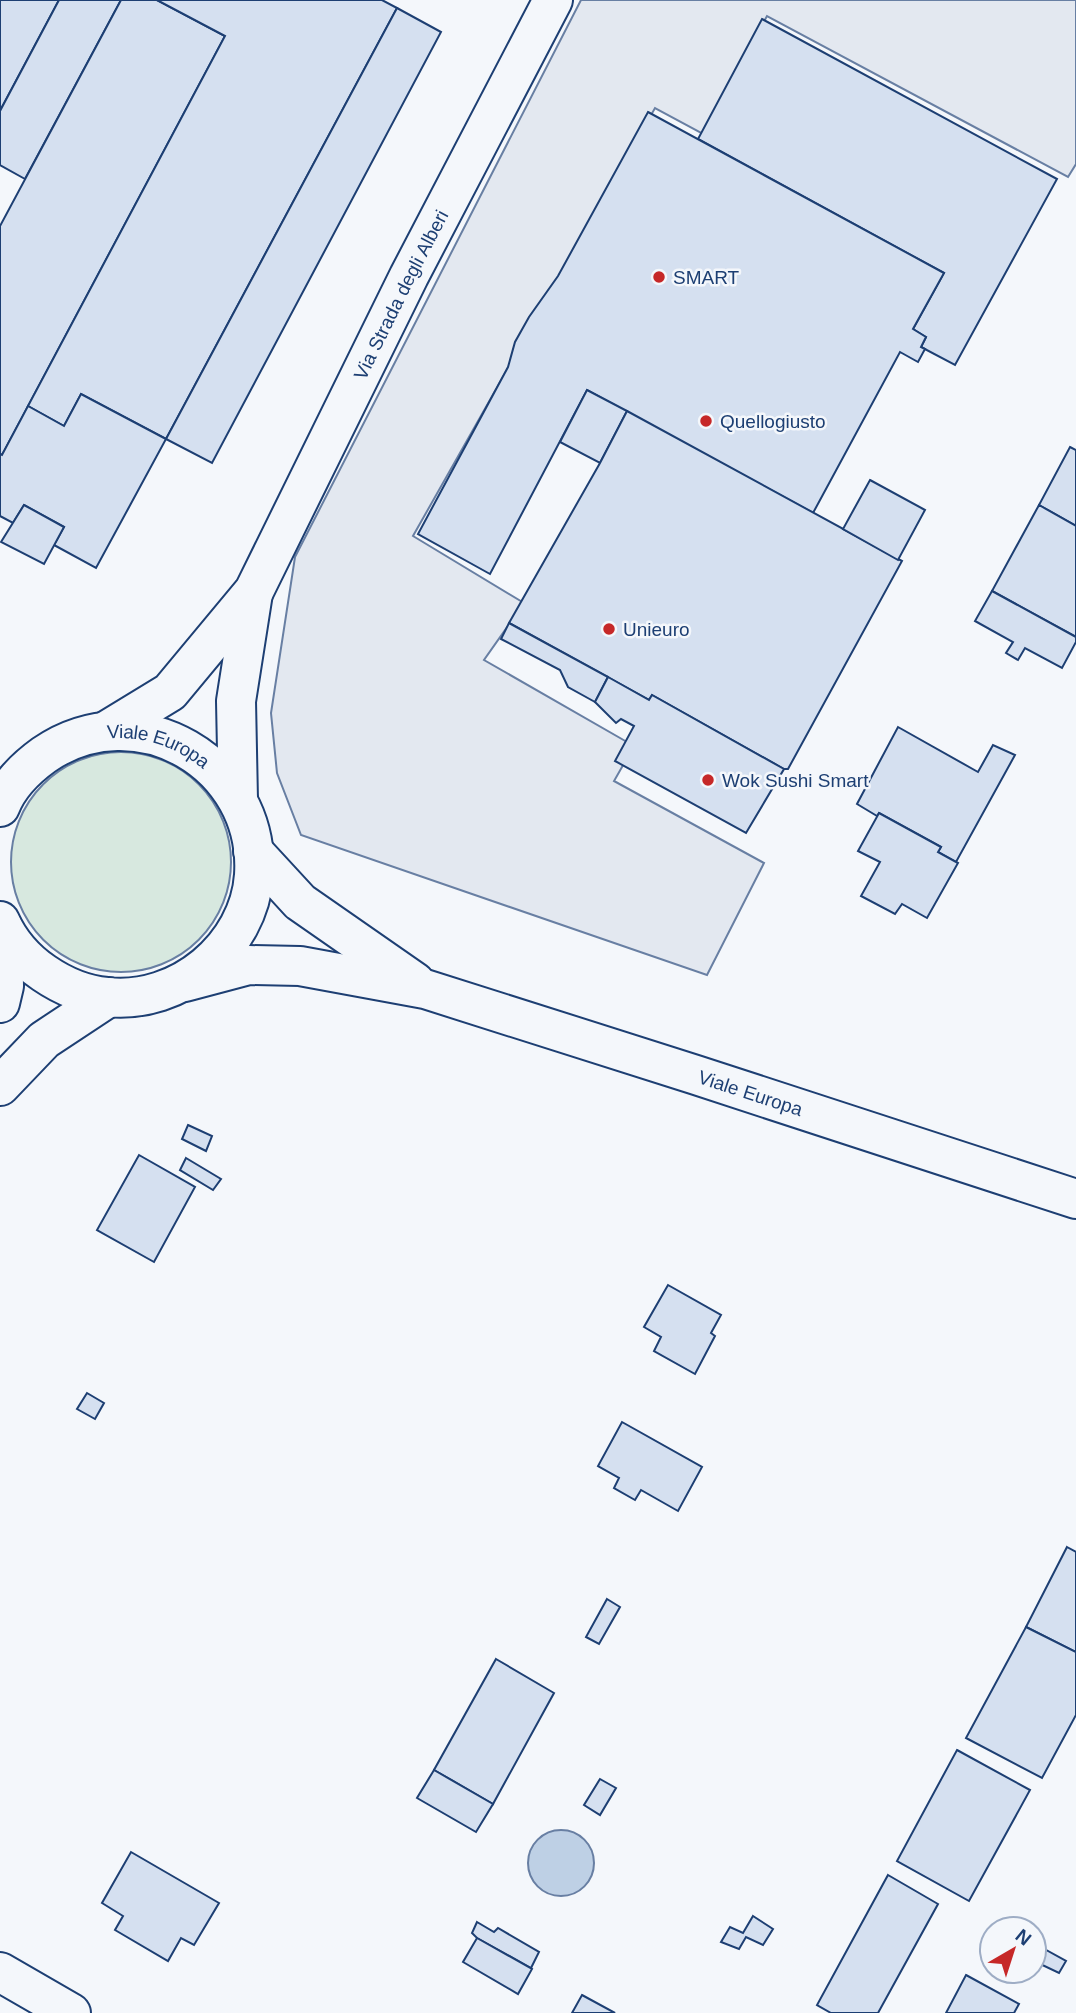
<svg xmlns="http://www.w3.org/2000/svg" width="1076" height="2013" viewBox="0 0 1076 2013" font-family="Helvetica,sans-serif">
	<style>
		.green { fill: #d7e8df; stroke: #687fa3; stroke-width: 2 }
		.parking { fill: #e3e8f0; stroke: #687fa3; stroke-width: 2 }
		.water { fill: #bed0e5; stroke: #687fa3; stroke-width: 2 }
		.building { fill: #d5e0f0; stroke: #1d3f73; stroke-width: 2 }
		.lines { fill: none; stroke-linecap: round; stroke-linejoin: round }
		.minor-casing { stroke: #1d3f73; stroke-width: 42 }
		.major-casing { stroke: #1d3f73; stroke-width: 42 }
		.minor { stroke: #f4f7fb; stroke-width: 38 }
		.major { stroke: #f4f7fb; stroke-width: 38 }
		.poi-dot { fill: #c62828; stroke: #f4f7fb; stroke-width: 2.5 }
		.labels { text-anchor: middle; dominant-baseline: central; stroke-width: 5; stroke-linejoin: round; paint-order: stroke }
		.poi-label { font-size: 19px; fill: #1d3f73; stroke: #f4f7fb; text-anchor: start }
		.street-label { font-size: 19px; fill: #1d3f73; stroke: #f4f7fb }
	</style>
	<rect width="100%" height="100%" fill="#f4f7fb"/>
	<circle class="green" cx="121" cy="862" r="110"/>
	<path class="parking" d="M581,0H1076V164L1068,177L767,16L703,134L655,108L413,536L524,603L484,660L634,746L614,781L764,863L707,975L301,835L277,773L271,713L295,557Z"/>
	<circle class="water" cx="561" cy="1863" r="33"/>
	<g class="building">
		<path d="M0,0H59L0,111Z"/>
		<path d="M59,0H121L25,179L0,165V111Z"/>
		<path d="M121,0H157L225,36L2,455L0,454V226Z"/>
		<path d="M157,0H382L397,8L166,439L81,394L64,426L28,406L225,36Z"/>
		<path d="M397,8L441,32L212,463L166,439Z"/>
		<path d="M762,19L1057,179L955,365L921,347L926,337L913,329L944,273L698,139Z"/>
		<path d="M648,112L944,273L913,329L926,337L921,347L925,349L918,362L900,352L813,513L587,390L490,574L418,534L508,367L515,342L529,317L558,276Z"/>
		<path d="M587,390L627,411L600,463L560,442Z"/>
		<path d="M81,394L166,439L96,568L54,545L64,527L24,505L13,523L0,516V454L2,455L28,406L64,426Z"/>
		<path d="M627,411L902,561L788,769H784L652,695L649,700L509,623L600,463Z"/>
		<path d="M1070,447L1076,450V526L1039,505Z"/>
		<path d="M870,480L925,510L898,560L843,529Z"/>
		<path d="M24,505L64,527L44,564L1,542Z"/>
		<path d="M1039,505L1076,526V637L992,591Z"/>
		<path d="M992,591L1076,637V642L1062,668L1025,648L1018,660L1006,653L1013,642L975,621Z"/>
		<path d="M509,623L608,677L595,702L568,687L560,670L501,639Z"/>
		<path d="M608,677L649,700L652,695L784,769L746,833L615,761L634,726L621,719L616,723L595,702Z"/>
		<path d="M898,727L978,772L993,745L1015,755L956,862L938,852L941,847L879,813L877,816L857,804Z"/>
		<path d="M879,813L941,847L938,852L958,863L927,918L902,904L895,914L861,896L880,862L858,851Z"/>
		<path d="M188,1125L212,1136L206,1151L182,1139Z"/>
		<path d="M139,1155L195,1187L154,1262L97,1230Z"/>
		<path d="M186,1158L221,1179L213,1190L180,1170Z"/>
		<path d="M668,1285L721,1315L711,1333L715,1336L695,1374L654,1351L661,1337L644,1327Z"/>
		<path d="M87,1393L104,1403L95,1419L77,1409Z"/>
		<path d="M622,1422L702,1467L678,1511L641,1490L635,1500L614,1488L619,1478L598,1466Z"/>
		<path d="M1067,1547L1076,1552V1652L1026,1627Z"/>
		<path d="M607,1599L620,1607L599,1644L586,1637Z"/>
		<path d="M1026,1627L1076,1652V1715L1042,1778L966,1738Z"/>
		<path d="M496,1659L554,1693L493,1804L434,1770Z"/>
		<path d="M957,1750L1030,1790L969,1901L897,1861Z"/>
		<path d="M434,1770L493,1804L476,1832L417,1798Z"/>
		<path d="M600,1779L616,1788L600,1815L584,1805Z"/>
		<path d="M131,1852L219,1903L194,1945L181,1938L168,1961L115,1930L123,1916L102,1903Z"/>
		<path d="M888,1875L938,1904L878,2013H831L817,2005Z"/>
		<path d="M753,1916L773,1929L763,1945L746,1937L739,1949L721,1942L730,1927L743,1933Z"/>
		<path d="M477,1922L494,1932L498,1928L539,1952L531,1968L477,1938L472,1933Z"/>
		<path d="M477,1938L532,1969L518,1994L463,1962Z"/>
		<path d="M1039,1946L1066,1961L1059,1973L1034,1961V1956Z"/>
		<path d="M966,1975L1019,2004L1014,2013H946Z"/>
		<path d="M582,1995L615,2013H572Z"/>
	</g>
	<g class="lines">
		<g class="minor-casing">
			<path id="minor" d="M0,1972L71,2013"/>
		</g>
		<g class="major-casing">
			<g id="major">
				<path id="s1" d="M106,731L170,692L254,591L409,276L553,0"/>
				<path d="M238,800L236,701L253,593"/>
				<path id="s2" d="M0,807C8,786 26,768 44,755C137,691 261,763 254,875C249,947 179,1005 107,997C84,995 63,986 44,973C25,960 9,941 0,921"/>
				<path d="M253,851L300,902L415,982"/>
				<path id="s3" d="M185,982L249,965L300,966L425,989L696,1075L1076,1199"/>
				<path d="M0,1003L4,986L3,928"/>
				<path d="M0,1086L44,1040L109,997"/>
			</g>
		</g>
		<use href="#minor" class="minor"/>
		<use href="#major" class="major"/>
	</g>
	<g class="poi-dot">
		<circle cx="659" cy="277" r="7"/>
		<circle cx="706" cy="421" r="7"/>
		<circle cx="609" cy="629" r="7"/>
		<circle cx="708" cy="780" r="7"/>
	</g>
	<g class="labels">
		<g class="poi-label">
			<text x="673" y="277">SMART</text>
			<text x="720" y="421">Quellogiusto</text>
			<text x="623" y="629">Unieuro</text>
			<text x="722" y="780">Wok Sushi Smart</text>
		</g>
		<g class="street-label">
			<text stroke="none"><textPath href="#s1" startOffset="537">Via Strada degli Alberi</textPath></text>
			<text stroke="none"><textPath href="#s2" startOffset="191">Viale Europa</textPath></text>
			<text stroke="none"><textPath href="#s3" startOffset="586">Viale Europa</textPath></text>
		</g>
	</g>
	<g transform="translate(1013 1950) rotate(39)"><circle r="33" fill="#f4f7fb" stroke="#9eadc5" stroke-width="2"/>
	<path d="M0-5L12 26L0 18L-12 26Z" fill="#c62828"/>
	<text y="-10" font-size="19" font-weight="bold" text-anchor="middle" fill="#1d3f73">N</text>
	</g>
</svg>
